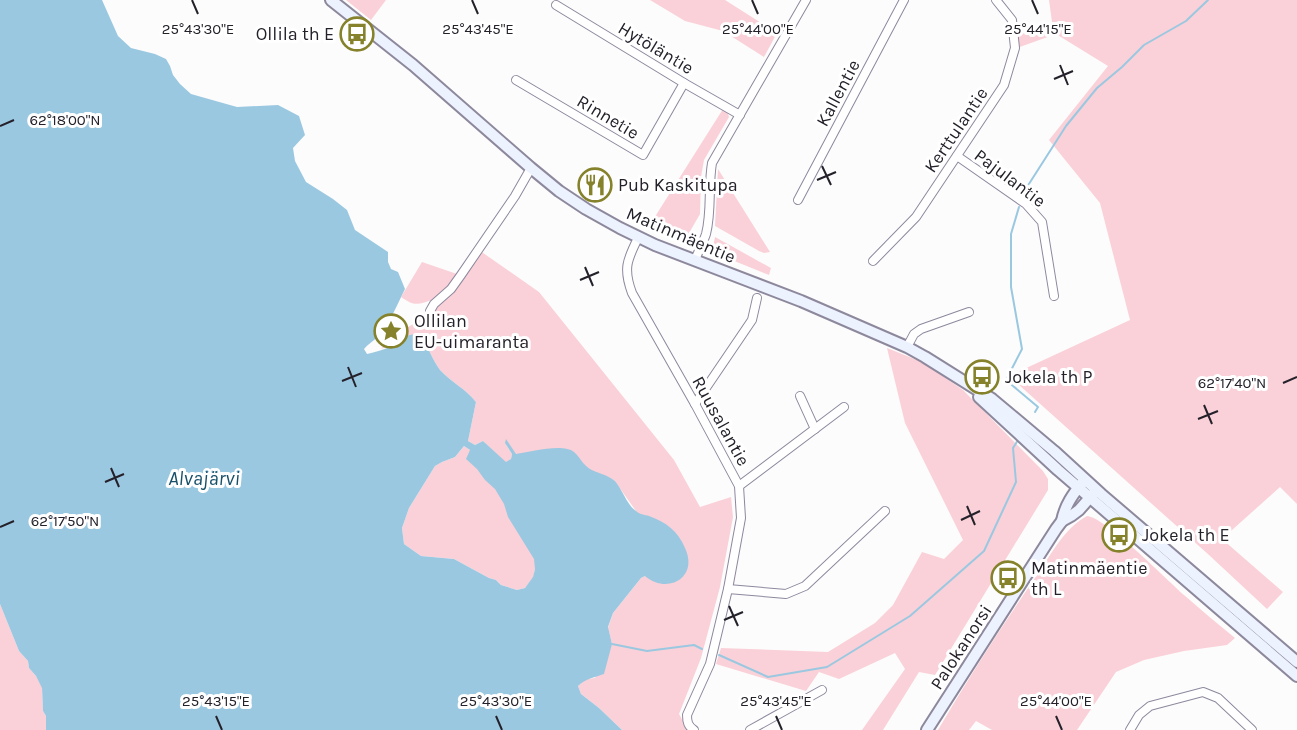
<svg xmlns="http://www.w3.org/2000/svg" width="1297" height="730" viewBox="0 0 1297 730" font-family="Karla,sans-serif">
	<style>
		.green { fill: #fad1d8 }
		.water { fill: #9bc8e1; fill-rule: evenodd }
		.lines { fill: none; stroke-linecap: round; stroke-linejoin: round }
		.stream { stroke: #9bc8e1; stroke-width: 2 }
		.street-casing { stroke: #8e889d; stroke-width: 10 }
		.secondary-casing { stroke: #8e889d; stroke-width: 14 }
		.street { stroke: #fff; stroke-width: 8 }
		.secondary { stroke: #ecf2fe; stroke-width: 10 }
		.ticks { fill: none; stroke: #24212a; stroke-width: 2 }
		.labels { text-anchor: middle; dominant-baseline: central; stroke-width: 6; stroke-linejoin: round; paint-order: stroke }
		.poi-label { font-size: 18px; fill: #24212a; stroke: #fff; text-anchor: start }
		.street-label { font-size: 18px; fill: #24212a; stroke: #fff }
		.water-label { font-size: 20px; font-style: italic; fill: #18506a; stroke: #fff }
		.ticks-label { font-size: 15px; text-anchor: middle; fill: #24212a; stroke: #fff; stroke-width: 6; stroke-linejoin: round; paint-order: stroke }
	</style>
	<rect width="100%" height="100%" fill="#fcfcfc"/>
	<g class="green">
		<path d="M346,0H386L371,20Z"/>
		<path d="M650,0H725L777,33L764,57L723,31L685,21Z"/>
		<path d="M1049,0H1297V504L1280,487L1222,539L1283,592L1267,609L1209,555L1009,376L1130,320L1100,203L1049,140L1108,66L1056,34L1017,48L1015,37L1052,22Z"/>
		<path d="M723,109L727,111L729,117L704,160L701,177L700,214L685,240L651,223Z"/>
		<path d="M718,169L770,252L764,253L759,251L715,226Z"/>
		<path d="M715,237L771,268L769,275L712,252Z"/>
		<path d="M476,248L539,292L674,460L700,507L731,497L733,517L720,587L701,658L679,714L688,730H622L599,708L581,694L578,686L586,679L595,678L612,644L608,628L613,613L641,578L645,576L636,511L614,480L517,457L505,443L512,454L511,459L506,463L483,441L475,445L468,441L476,402C466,389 451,382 440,370C432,359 428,347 422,335L396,341L391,345L381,349L390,339L419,320H424V314L432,300C417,305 414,306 401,297L422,262L457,274Z"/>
		<path d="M887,348L922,362L963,390L1043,471L1048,479V490L935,675L919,672L883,730H862L905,669L895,653L839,679L819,672L806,691L716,664L721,648L828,652L875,623L893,605L922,552L944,559L963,540L905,423Z"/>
		<path d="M464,446L470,450L482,467L535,547V569L533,578L525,588L517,590L501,585L496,580L489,578L454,559L421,556L404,544L402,528L409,508L435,466L442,462L455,457Z"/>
		<path d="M1087,516C1105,517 1167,580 1184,595C1201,610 1218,624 1235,638L1227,645L1184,651L1144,660L1116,672L1077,730H992L976,721L969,730H938C969,677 1002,626 1037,575C1051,555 1064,528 1087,516Z"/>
		<path d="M0,604L19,651L28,661L29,668L36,676L42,687L43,711L46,716V730H0Z"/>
	</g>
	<path class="water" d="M0,0H102L118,36L131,48L155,54L166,59L170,66L173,75L180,84L191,94L237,107L278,105L299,116L305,135L293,148L295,161L306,182L333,199L347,210L355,230L388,252V262L391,269L398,272L405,289C397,305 390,323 378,336C374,341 368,344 364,349L367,354C375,352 384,350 391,346C402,339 408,332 422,335C428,347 432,359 440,370C451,382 466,389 476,402L468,441L475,445L483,441L506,462L511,459L512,454L505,443L506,439L516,454C530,452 563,443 574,452C580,457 583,465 590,469C597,473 608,475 615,481C622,489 627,505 636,511C639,514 645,515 649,516C666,522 678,531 685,548C699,578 667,595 645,576L641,578L613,613L608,627L612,644L604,674C593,678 587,678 578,686L581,694L599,708L622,730H46V716L43,711L42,688L36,676L29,668L28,661L19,651L0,604ZM464,446L470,450L466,459L477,469L485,480L495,489L504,504L508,517L534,559L535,569L533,577L525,588L517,590L501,585L496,580L489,578L454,559L421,556L404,544L402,528L409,508L435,466L442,462L455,457Z"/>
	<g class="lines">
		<g class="stream">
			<path d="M1024,195L1027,187L1066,126L1097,88L1122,67L1144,45L1186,21L1208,0"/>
			<path d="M1019,207L1011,234V287L1022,349L1006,380L1038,407L1035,412"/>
			<path d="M612,644L647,651L694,645L702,649"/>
			<path d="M719,655L768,677L827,667L910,616L984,551L1016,482L1013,448L1018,440"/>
		</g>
		<g class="street-casing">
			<g id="street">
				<path d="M556,5L684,83L740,115"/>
				<path d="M516,80L643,155L684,83"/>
				<path d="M957,156L1026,204L1042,222L1054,296"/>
				<path d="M798,200L904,0"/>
				<path d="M638,238C627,260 623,269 632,293L695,404L739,486L741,518L728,589L710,664L687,715C687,722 688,726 694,730"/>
				<path d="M695,260C698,252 703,243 706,234C712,211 708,186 712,163L806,0"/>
				<path d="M873,261L916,217L1004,85L1015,48L1012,20L996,0"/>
				<path d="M430,311L434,304L451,289L461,275L515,196L531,168"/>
				<path d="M907,347L914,334L921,329L969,312"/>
				<path d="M800,396L815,429"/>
				<path d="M695,404L752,320L757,298"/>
				<path d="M739,486L844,407"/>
				<path d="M728,589L786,594L805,586L885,511"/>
				<path d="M750,730L822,690"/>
				<path d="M1130,730L1139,715L1150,706L1203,692L1218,698L1252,730"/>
			</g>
		</g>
		<g class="secondary-casing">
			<g id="secondary">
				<path d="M331,0L413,65L531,168L559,191L586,209L620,228L655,245L801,301L907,347L925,357L992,399L1054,451L1101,494L1297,662"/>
				<path d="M979,397L1058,470L1297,676"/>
				<path d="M1062,521C1065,505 1073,494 1083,482"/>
				<path d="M927,730L1056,529L1062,521L1071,516L1079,510L1093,494"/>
			</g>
		</g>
		<use href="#street" class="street"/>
		<use href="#secondary" class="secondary"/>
	</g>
	<path class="ticks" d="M192,0L198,14M472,0L478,14M752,0L758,14M1032,0L1038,14M1060,65L1068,85M1054,79L1073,71M0,126L14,120M822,166L831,185M817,180L836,172M585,267L593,286M580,280L599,272M348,367L356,387M342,381L362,373M1283,383L1297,377M1204,405L1212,424M1198,419L1218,411M111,468L119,487M105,482L124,474M967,506L975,525M961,520L980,511M0,527L14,521M729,606L738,626M724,620L743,612M216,716L222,730M496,716L502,730M776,716L782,730M1056,716L1062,730"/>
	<defs>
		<g id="bus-ring" transform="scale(1.725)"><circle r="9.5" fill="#fff" stroke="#85822b" stroke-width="1.5"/><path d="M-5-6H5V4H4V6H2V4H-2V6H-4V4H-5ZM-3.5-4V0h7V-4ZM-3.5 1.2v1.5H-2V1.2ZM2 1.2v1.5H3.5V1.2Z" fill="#85822b"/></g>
		<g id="restaurant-ring" transform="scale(1.725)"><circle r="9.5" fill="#fff" stroke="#85822b" stroke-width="1.5"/><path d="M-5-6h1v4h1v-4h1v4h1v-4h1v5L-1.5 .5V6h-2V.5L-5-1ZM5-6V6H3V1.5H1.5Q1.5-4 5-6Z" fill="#85822b"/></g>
		<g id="sight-ring" transform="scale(1.725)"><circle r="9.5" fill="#fff" stroke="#85822b" stroke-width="1.5"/><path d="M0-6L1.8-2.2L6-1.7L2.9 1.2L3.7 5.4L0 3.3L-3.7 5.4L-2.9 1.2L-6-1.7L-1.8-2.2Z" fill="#85822b"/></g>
	</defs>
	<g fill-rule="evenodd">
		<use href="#bus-ring" x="357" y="34"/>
		<use href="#restaurant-ring" x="595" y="185"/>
		<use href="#sight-ring" x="391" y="331"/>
		<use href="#bus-ring" x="982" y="377"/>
		<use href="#bus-ring" x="1119" y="535"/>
		<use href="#bus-ring" x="1008" y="578"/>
	</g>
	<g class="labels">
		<g class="poi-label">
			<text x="334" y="34" text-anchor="end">Ollila th E</text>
			<text x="618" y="185">Pub Kaskitupa</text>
			<text x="414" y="321">Ollilan<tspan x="414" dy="21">EU-uimaranta</tspan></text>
			<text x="1005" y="377">Jokela th P</text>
			<text x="1142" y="535">Jokela th E</text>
			<text x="1031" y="568">Matinmäentie<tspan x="1031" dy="21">th L</tspan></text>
		</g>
		<g class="street-label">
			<text transform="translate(656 48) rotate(31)">Hytöläntie</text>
			<text transform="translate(838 93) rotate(-62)">Kallentie</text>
			<text transform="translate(608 117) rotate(31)">Rinnetie</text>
			<text transform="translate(956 130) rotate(-56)">Kerttulantie</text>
			<text transform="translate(1010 178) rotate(37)">Pajulantie</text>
			<text transform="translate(681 235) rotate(23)">Matinmäentie</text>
			<text transform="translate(721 421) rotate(61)">Ruusalantie</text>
			<text transform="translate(961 647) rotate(-57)">Palokanorsi</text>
		</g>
		<g class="water-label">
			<text x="204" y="478">Alvajärvi</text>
		</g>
	</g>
	<g class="ticks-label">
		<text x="198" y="34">25°43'30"E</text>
		<text x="478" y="34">25°43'45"E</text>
		<text x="758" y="34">25°44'00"E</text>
		<text x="1038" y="34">25°44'15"E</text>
		<text x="65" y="125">62°18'00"N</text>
		<text x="1232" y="388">62°17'40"N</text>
		<text x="65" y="526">62°17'50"N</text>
		<text x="216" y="706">25°43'15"E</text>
		<text x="496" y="706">25°43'30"E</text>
		<text x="776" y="706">25°43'45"E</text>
		<text x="1056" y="706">25°44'00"E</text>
	</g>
</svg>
